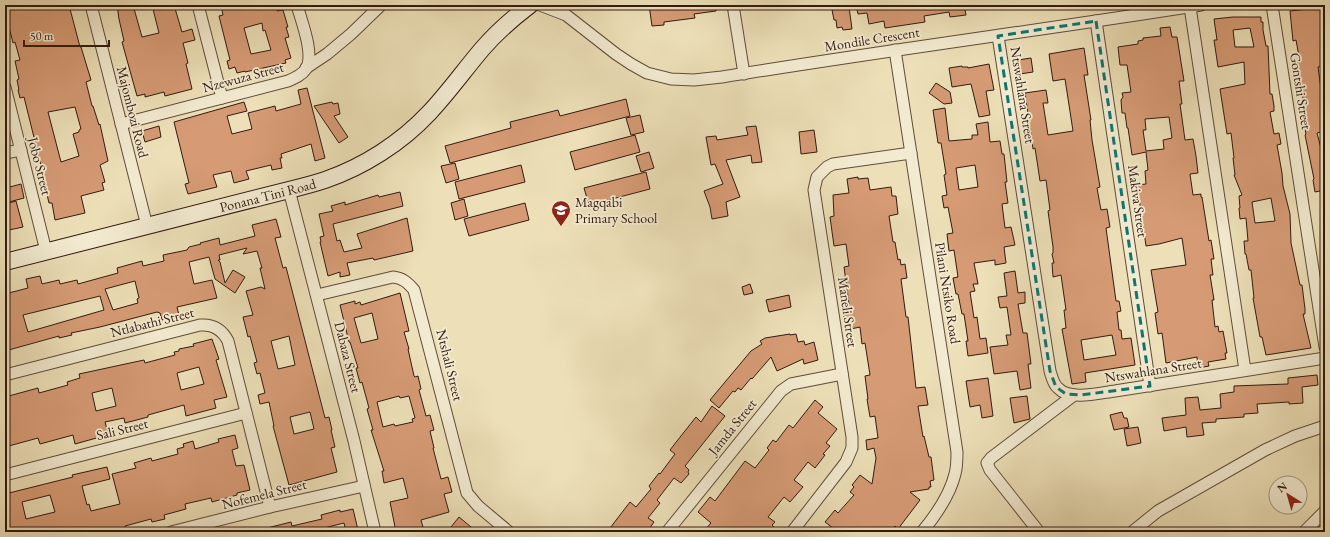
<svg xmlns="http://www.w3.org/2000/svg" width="1330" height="537" viewBox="0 0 1330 537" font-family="'EB Garamond',serif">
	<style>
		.building { fill: #d69b75; stroke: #321a10; fill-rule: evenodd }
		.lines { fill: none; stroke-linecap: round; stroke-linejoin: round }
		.street-casing { stroke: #614c3a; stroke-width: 13 }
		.secondary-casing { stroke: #321a10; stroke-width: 18 }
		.street { stroke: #f3ebd1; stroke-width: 11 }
		.secondary { stroke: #f3ebd1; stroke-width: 16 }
		.marked { fill: none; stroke: #0f766e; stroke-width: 3; stroke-dasharray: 8 5; stroke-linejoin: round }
		.labels { text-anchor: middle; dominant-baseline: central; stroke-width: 3.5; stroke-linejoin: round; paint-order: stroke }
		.street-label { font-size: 14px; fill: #321a10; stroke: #f3ebd1 }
		.poi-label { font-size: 14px; fill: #321a10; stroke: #f3ebd1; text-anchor: start }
	</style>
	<rect width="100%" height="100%" fill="#ede0b8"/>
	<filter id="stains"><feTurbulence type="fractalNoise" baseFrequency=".005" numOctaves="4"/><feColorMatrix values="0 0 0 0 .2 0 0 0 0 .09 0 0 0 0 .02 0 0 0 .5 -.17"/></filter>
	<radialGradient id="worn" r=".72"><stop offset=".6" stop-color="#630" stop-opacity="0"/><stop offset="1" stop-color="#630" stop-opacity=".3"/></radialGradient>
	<g class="building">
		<path d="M5,5H62V7L69,5L80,47H81L91,80L86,82L92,106H93L99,125L100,124L108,161L100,165L105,182L102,183L104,190L81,196L85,213L55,220L52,203H49L45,186H46L24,97L20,98L18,90H19L17,80L19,79L15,61L20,60L15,42L13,43L5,11ZM75,107L81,129L79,130V132L73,134L79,156L61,162L48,112Z"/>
		<path d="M117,5H133L142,37L159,33L152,5H174L182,32L192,29L195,40L183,43L188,63L186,64L192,89L165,96L164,92L145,97V94L137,96L122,42L124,41L119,19Z"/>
		<path d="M221,5H237V8L248,5H257L258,9L271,5L272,7L276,6L277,11L283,10L288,27H286L289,37L285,38L291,58L285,60L286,63L245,72V71L237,73L235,67L229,69L227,61L230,60L219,16L223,15ZM262,23L263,31L265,30L271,50L251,54L244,28Z"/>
		<path d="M649,5H716V11L694,14L695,18L664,22V25L652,26Z"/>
		<path d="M856,5H964L966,15L950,17L949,12L924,16L925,22L885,28L884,21L869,24L867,13L858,14Z"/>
		<path d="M849,7L852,29L843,30L842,27L837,28L836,20H834L832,10Z"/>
		<path d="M1325,7V66L1318,67L1321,89H1324L1325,95V101L1321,102L1325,131L1317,133L1324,160H1325V190L1315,192L1313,180L1314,179L1305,135L1306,134L1305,129H1308L1305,105L1304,106L1302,92H1300L1295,70V63L1300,62L1296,40L1293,41L1290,11Z"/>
		<path d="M1233,17H1261V22H1263V30L1266,46H1268L1270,94H1272L1274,106V111L1270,112L1274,134L1279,133L1281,144L1277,145L1282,173L1283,186L1290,214L1291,243L1300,285H1302L1305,309V314H1303L1311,348L1266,355L1262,337H1260L1253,298H1254L1251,270H1249L1246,254H1245L1244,241H1248L1246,218L1240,219L1239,208H1240L1239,196L1242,195L1234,175H1235L1233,158H1234L1231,133L1227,134L1220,89L1245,84L1244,62L1218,67L1214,40H1217L1214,19ZM1250,28L1254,47H1235L1233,30ZM1271,198L1275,221L1255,223L1252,202Z"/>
		<path d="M1170,27L1172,37H1177L1184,81H1179L1182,104H1180L1185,140L1193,139L1196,156L1198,173L1190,174L1193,195L1201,194V197H1202L1209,241L1211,240L1214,259H1211L1213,275H1210L1214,300H1212L1215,327L1218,326L1219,332L1223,331L1227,353H1225L1226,359L1208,362L1209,366L1198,368L1197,357L1166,363L1162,333L1158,334L1155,313L1158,312L1151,270L1186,265L1182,238L1159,244L1146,246L1137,185L1146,184L1145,171L1148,170L1146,152L1132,155L1128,128H1127L1125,113H1122L1121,100L1123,97L1122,93L1131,92L1127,65H1120L1118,47L1138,44V41L1143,40V38L1161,36L1160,28ZM1169,117L1172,138L1163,140L1164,149L1146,151L1143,130H1146L1145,119Z"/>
		<path d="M1084,48L1088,75H1084L1091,120H1090L1092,140L1100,187L1097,188L1101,210L1107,209L1110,227L1106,228L1116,301H1119L1121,311L1117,312L1119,330H1121L1122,339L1131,338L1135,365L1085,373L1086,382L1072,384L1062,329L1066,328L1064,310H1066L1061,275L1053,277L1052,263H1054L1052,254L1053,253V247L1048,211L1050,210L1046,180L1040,181L1035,148L1033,149L1025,93L1046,90L1048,103H1043L1048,135L1073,131L1065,79L1053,81L1049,54ZM1112,335L1116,355L1084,360L1081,340Z"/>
		<path d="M1031,58L1033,72L1020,74L1018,60Z"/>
		<path d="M989,64L994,90L986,91L990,115L979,117L971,84L952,87L949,68L962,66V67H968V68Z"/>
		<path d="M936,83L950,92L952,103L944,104L929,93Z"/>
		<path d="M307,88L325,158L315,161L311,144L281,154L282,158H280L282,168L272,170L271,165L246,171L249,179L234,183L231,171L213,175L217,187L188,194L185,184L189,183L174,122L244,102L247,111L227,116L232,134L252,129L248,113L275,106L276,111L301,104L298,90Z"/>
		<path d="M626,99L630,116L450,163L445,146L511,128L510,122L558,110L560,116Z"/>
		<path d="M332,102L333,104L338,103L340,114L334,116L348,137L339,143L314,106Z"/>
		<path d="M945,108L949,141L972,139V135H978L976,124L988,122L990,142L1000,141L1002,154H1004L1007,182H1005L1008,203L1002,204L1005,228L1011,227L1015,245L1004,247L1006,263L995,265V260L974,263L978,284H973L975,291L970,292L974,318L977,317L980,339L986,338L988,353L968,356L966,341H968L964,314H962L958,294H956L953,278L958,277L954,250L949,251L947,234L953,233L948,207L944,208L942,196L947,195L944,175L946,174L941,143H938L933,110ZM975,165L978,187L959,190L956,168Z"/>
		<path d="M640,115L644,132L631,135L626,118Z"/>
		<path d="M159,126L161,137L145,142L142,131Z"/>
		<path d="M756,126L762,162L752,163L751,155L726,160L740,197L726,202L728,216L712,219L710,207L704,191L723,184L715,164L711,165L706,137L716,136L717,140L748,135L746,127Z"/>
		<path d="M814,130L817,152L801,154L799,132Z"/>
		<path d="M635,135L640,152L575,170L570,152Z"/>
		<path d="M649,152L654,168L641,172L636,156Z"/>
		<path d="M455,163L459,179L446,183L441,166Z"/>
		<path d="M521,165L525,182L459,199L455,182Z"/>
		<path d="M646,172L650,189L589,205L584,188Z"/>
		<path d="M858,177V179L868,178L870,190L891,187L892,196H896L898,214L889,216L893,242H895L898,260L900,259L901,265L905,264L907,278L901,279L906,317H908L916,388L925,387L928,405L918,406L923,437L924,436L929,457H931L934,480L930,481L931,487H929V489L910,492L920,500L898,529L895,526L890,532H838L825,522L835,510L838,513L854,495L850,492L854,487L852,485L860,475L872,484L876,458L874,448L867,450L866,440L878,438L875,416L870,417L867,399H868L865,376L870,375L865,343L862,344L860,327L846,330L842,305L849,304L844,267L849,266L846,244L834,246L830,217L834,216L833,195L849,193L847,179Z"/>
		<path d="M21,184L24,198L9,202L6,188Z"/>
		<path d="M400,192L403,206L333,224L337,241L340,240L344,252L362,248L357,234L407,218L413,251L374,260L373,258L347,263L350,275L340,277V272L328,276L320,242H321L320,237L324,236L319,214L333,211L331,206L345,202V205L378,195L379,197Z"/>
		<path d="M464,199L468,216L455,220L451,203Z"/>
		<path d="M16,201L23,227L9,230L8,226L5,227V204Z"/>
		<path d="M525,203L529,220L469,236L464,219Z"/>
		<path d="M276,219L281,237L275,238L283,268L286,267L325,418L329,417L332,430H331L335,447L331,448L337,472L289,485L273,426H274L269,402L260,404L258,395L265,393L260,373L257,374L254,363L257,362L250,336L248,337L243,317L253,315L246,291L261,287L265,289L260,268H262L257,251L243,254L247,248L219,255L220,260H218L220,262L225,283L233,270L245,277L235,293L215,279L209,257L189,262L194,284L212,280L217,298L177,307L179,315L162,320L160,313L157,312L100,327L71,333L72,335L59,338V336L5,351V294L28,288L26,279L40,276L42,284L59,280L60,284L77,280L78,284L118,273L117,268L142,261L143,266L164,261L163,255L187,250L189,247L201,244L200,243L219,238L220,245L255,236L252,225ZM135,281L139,298L137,299L138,303L113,310L105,289ZM100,296L104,310L28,332L23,315ZM289,336L295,365L278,369L271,341ZM310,412L314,429L294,434L290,417Z"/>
		<path d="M1015,271L1018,293L1025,292V303L1018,304L1023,333H1027L1031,364H1028L1031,388L1020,390L1017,371L994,374L990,347L1008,345L1006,335H1011L1007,307L1000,308L998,297L1007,296L1004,273Z"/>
		<path d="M750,284L753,293L744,295L742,287Z"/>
		<path d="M400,293L409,331L404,332L409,349H408L414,376L415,377L418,376L421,389L419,390L426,416L430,415L434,430L430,431L434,448H433L441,479L448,477L452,492L444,494L449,512L421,520L423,527L406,532H396L390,502L408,498L403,478L384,483L382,471H384L371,430H373L367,409L369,408L362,382L360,383L356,368H358L350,342H349L340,305L355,301V304L360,302L361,305ZM372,313L378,339L361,343L354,318ZM399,396L400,398L409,396L415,418L412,419L413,422L395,426L394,424L383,427L377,402Z"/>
		<path d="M789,295L791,307L769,312L766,300Z"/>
		<path d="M790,334V335L796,334L798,342L804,341L805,345L814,342L818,360L804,364L803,359L777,371L771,357L752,379L751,378L741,390L738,388L735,392L733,391L719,408L710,400L751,351L762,344L760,341L765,338Z"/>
		<path d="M212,339L219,359L216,360L227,397L214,400L216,408L186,416L184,405L148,415V417L125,423L124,418L105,422L108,433L100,435V437L75,444L73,435L40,444L38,438L5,447V424L9,423L5,405V397L38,388L39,393L68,385L67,382L80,378L79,374L144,360L145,363L175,355L174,352L179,351V349L194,346L193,344ZM199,367L204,384L181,390L177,373ZM112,388L116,406L96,411L92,393Z"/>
		<path d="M1317,375L1318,385L1302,387L1303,403L1289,404V402L1257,404L1258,413L1244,414V417L1216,419V422L1202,423L1204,435L1187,437L1186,427L1164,431L1162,418L1186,415L1185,398L1198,397L1200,410L1221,408L1220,394L1234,392V386L1288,384V378Z"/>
		<path d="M988,378L993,416L982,418L980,405L970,407L966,381Z"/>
		<path d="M1027,396L1030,419L1014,423L1010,398Z"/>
		<path d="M815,400L823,407L818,413L837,429L826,443L830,446L823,454L825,455L815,468L808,462L794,480L803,487L790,502L784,497L768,517L775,522L772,525L774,527L770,532H703L711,523L698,512L710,497L715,501L745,461L755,468L769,450L767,448L773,440L776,442L789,425L793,428Z"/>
		<path d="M712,406L725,416L685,466L689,470L688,472L689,474L681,483L674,478L657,500L660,503L648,518L654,522L647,532H607L630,502L636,507L651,489L649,486L659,473L660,474L675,454L670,450L677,441L696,417L701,422Z"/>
		<path d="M1122,412L1124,418H1127L1129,427L1114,430L1110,415Z"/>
		<path d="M1138,427L1141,443L1127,446L1124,429Z"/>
		<path d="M235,435L238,448L232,450L236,466L244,465L250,490L237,493V495L212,502L211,498L185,504L186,509L164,515L165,519L152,522L151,519L125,526L126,528L111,532H106L105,529L95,532H5V494L73,477L72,475L107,467L110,479L82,486L87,505L89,504L91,511L120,504L112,474L136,468L134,463L151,458L152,461L178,454L177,449L184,447L183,444L193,441L195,449L219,442L218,439ZM50,495L55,512L26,519L22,502Z"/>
		<path d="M353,509L358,530L346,532L344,523L316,530V532H263V529L291,522L292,526L322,519L321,515L340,510V512Z"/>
		<path d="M459,517L477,532H447Z"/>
	</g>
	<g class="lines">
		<g class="street-casing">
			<g id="street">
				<path d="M91,5L147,226"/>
				<path d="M198,5L222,98"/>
				<path d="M540,5L566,15L616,54L631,64L647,73L671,79L694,80L722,77C881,51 1042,30 1201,5"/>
				<path d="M733,5L744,74"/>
				<path d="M1272,5L1325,347"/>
				<path d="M1190,7L1245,370"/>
				<path d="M1096,21L1150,386"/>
				<path d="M998,36L1050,371C1052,377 1053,384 1058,388C1070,401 1099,393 1115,391L1325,358"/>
				<path d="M895,50L957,452C957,459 957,467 955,474C950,495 936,515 922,532"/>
				<path d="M306,68L327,54L351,34L381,5"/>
				<path d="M5,87L46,251"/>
				<path d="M121,124L288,81C295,78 302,75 306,69C315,55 301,20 297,5"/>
				<path d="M5,153L21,150"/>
				<path d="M289,190L354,441L375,532"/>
				<path d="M317,295L393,277C403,278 408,283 414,290L467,493L478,506L509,532"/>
				<path d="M5,375L200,325C213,324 222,329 228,341L270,507"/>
				<path d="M5,475L246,413"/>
				<path d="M171,532L270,507L364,486"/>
				<path d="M667,532L781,391L791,384L842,374"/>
				<path d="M792,532L846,462L852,448V437L814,190L817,177L827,167L833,164L911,153"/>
				<path d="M1039,532L990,470L987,463L991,458L1074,395"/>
				<path d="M1132,532L1158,511L1265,450L1295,436L1325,426"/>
				<path d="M1304,532L1325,511"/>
			</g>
		</g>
		<g class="secondary-casing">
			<g id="secondary">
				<path id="s1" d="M5,262L289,190C301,187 313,184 325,180C363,167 401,143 429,113C448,93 465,69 483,48C497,32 513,18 530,5"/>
			</g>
		</g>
		<use href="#street" class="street"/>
		<use href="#secondary" class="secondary"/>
	</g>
	<path class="marked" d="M1096,21L1150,386L1081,395L1066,394L1056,387L1050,371L998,36Z"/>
	<defs>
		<g id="school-pin" transform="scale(1)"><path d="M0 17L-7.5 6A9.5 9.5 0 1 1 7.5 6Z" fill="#8f2418" stroke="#f3ebd1"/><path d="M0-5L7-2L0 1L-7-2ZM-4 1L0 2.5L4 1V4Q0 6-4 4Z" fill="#fff"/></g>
	</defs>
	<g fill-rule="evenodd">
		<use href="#school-pin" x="561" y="210"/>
	</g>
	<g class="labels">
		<g class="street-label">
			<text transform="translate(872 39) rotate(-9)">Mondile Crescent</text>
			<text transform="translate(243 77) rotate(-15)">Nzewuza Street</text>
			<text transform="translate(1301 91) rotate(81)">Gontshi Street</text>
			<text transform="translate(1023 95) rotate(81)">Ntswahlana Street</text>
			<text transform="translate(133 112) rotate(76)">Majombozi Road</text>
			<text transform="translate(40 166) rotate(76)">Jobo Street</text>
			<text stroke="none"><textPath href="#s1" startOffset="271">Ponana Tini Road</textPath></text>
			<text transform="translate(1138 201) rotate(82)">Makiva Street</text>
			<text transform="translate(948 293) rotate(81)">Pilani Ntsiko Road</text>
			<text transform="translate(848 312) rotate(82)">Maneli Street</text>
			<text transform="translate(152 322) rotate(-14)">Ntlabathi Street</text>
			<text transform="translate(348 357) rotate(76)">Dabaza Street</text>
			<text transform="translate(450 365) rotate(76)">Ntshali Street</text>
			<text transform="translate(1153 370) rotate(-9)">Ntswahlana Street</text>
			<text transform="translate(732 427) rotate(-51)">Jamda Street</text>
			<text transform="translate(122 429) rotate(-14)">Sali Street</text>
			<text transform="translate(264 494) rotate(-14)">Nofemela Street</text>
		</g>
		<g class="poi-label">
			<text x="575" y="202">Magqabi<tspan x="575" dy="16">Primary School</tspan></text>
		</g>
	</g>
	<rect width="1330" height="537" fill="none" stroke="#ede0b8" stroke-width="20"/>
	<rect x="6" y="6" width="1318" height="525" fill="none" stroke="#321a10" stroke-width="2"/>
	<rect x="10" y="10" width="1310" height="517" fill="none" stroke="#321a10"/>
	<g transform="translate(1288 495) rotate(323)"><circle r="19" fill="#f3ebd1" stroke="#a69784"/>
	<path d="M0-3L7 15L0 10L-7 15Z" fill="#8f2418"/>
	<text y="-6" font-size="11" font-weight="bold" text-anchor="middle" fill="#321a10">N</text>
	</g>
	<path d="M24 40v6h85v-6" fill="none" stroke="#321a10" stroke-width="2"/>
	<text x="30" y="40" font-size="12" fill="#321a10" stroke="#f3ebd1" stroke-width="3" paint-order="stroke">50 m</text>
	<rect width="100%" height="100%" filter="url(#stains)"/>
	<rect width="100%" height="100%" fill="url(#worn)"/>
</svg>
